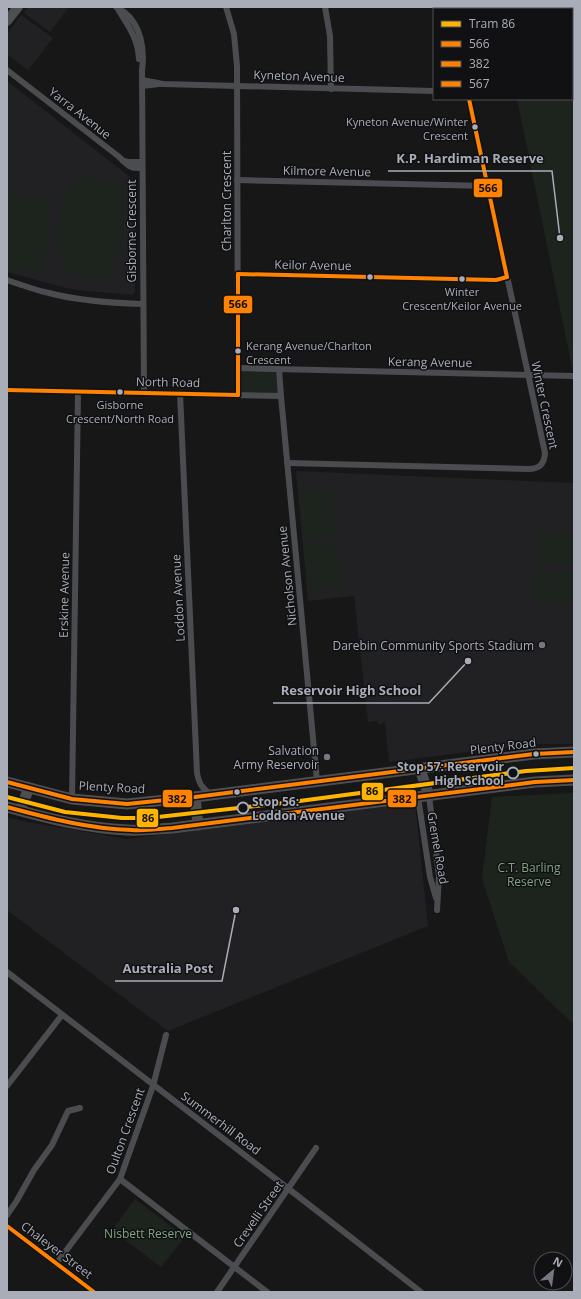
<svg xmlns="http://www.w3.org/2000/svg" width="581" height="1299" viewBox="0 0 581 1299" font-family="'Open Sans',sans-serif">
	<style>
		.built { fill: #212123 }
		.green { fill: #1d241e }
		.lines { fill: none; stroke-linecap: round; stroke-linejoin: round }
		.minor { stroke: #4b4c50; stroke-width: 6 }
		.primary { stroke: #4d4f52; stroke-width: 10 }
		.trunk { stroke: #4e4e52; stroke-width: 11 }
		.bus-1-casing { stroke: #111113; stroke-width: 7 }
		.bus-2-casing { stroke: #111113; stroke-width: 7 }
		.bus-3-casing { stroke: #111113; stroke-width: 7 }
		.bus-1 { stroke: #ff8200; stroke-width: 4 }
		.bus-2 { stroke: #ff8200; stroke-width: 4 }
		.bus-3 { stroke: #ff8200; stroke-width: 4 }
		.tram-1-casing { stroke: #111113; stroke-width: 7 }
		.tram-1 { stroke: #ffb500; stroke-width: 4 }
		.bus-dot { fill: #a8adb8; stroke: #111113; stroke-width: 1.5 }
		.poi-dot { fill: #757880; stroke: #111113; stroke-width: 1.5 }
		.stop-dot { fill: #111113; stroke: #a8adb8; stroke-width: 2 }
		.labels { text-anchor: middle; dominant-baseline: central; stroke-width: 3; stroke-linejoin: round; paint-order: stroke }
		.bus-label { font-size: 11px; fill: #a8adb8; stroke: #111113 }
		.street-label { font-size: 12px; fill: #a8adb8; stroke: #111113 }
		.poi-label { font-size: 12px; fill: #a8adb8; stroke: #111113; text-anchor: end }
		.stop-label { font-size: 12px; font-weight: bold; fill: #a8adb8; stroke: #111113; text-anchor: end }
		.park-label { font-size: 12px; fill: #7fa381; stroke: #111113 }
		.leader { fill: none; stroke: #a8adb8; stroke-width: 1.5 }
		.callout-dot { fill: #a8adb8; stroke: #111113; stroke-width: 1.5 }
		.callout-label { font-size: 13px; text-anchor: middle; font-weight: bold; fill: #a8adb8; stroke: #111113; stroke-width: 3; stroke-linejoin: round; paint-order: stroke }
		.line-badge { stroke: #111113; stroke-width: 1.5 }
		.pale-badge-label { font-size: 11px; text-anchor: middle; font-weight: bold; fill: #111 }
	</style>
	<rect width="100%" height="100%" fill="#171717"/>
	<g class="built">
		<path d="M28,7H69L50,32L24,13Z"/>
		<path d="M21,15L53,38L28,70L7,54V34Z"/>
		<path d="M7,81L135,181V291L133,295L85,291L62,287L7,272Z"/>
		<path d="M296,471L574,483V744H532L389,762L385,722L380,725L376,721L368,722L354,596L308,601Z"/>
		<path d="M415,803L428,926L168,1031L7,910V817L27,822L126,839Z"/>
	</g>
	<g class="green">
		<path d="M498,7H574V377L517,99H572V9H498Z"/>
		<path d="M89,176L114,181L123,191L125,208L121,246L115,263L107,273L95,280L69,274L55,248L56,233L64,193L77,179Z"/>
		<path d="M7,196L51,200L44,274L7,266Z"/>
		<path d="M238,368L279,369L281,396L238,395Z"/>
		<path d="M331,487L333,501L300,505L298,490Z"/>
		<path d="M333,504L335,518L302,522L300,507Z"/>
		<path d="M335,520L336,535L303,538L302,524Z"/>
		<path d="M538,531H554V563H537Z"/>
		<path d="M557,532H573V564L556,563Z"/>
		<path d="M336,541L338,555L305,559L303,544Z"/>
		<path d="M338,557L340,572L307,575L305,561Z"/>
		<path d="M536,571H552V603L535,602Z"/>
		<path d="M556,571L572,572V603H556Z"/>
		<path d="M339,573L341,588L308,591L306,577Z"/>
		<path d="M574,793V1025L509,962L482,879L492,797Z"/>
		<path d="M135,1199L185,1237L161,1267L112,1230Z"/>
	</g>
	<g class="lines">
		<g class="minor">
			<path d="M116,7C118,9 121,10 124,12C141,25 145,50 142,70L144,393"/>
			<path d="M226,7L234,34L237,66L238,395"/>
			<path d="M325,7L330,36L331,89"/>
			<path d="M450,7V9"/>
			<path d="M119,11C129,27 138,39 139,59"/>
			<path d="M7,70L118,156C127,164 129,169 141,168"/>
			<path d="M142,80L163,84L434,91"/>
			<path d="M142,86L159,84"/>
			<path d="M123,161L129,162H142"/>
			<path d="M237,180L488,186"/>
			<path d="M238,274L496,280L507,277"/>
			<path d="M7,280C21,285 35,290 49,293C79,301 111,303 142,304"/>
			<path d="M238,368L573,376"/>
			<path d="M279,369L281,396L317,781"/>
			<path d="M7,390L281,396"/>
			<path d="M180,393L197,773C199,783 202,789 211,794"/>
			<path d="M287,463L528,469C540,469 544,464 545,453L469,99"/>
			<path d="M429,796L439,876L437,910"/>
			<path d="M418,797L430,877L436,898"/>
			<path d="M72,799L78,392"/>
			<path d="M7,972L294,1193L421,1292"/>
			<path d="M7,1086L62,1015"/>
			<path d="M120,1179L267,1292"/>
			<path d="M7,1215L16,1202L34,1170L52,1145L68,1111L80,1108"/>
			<path d="M7,1226L94,1292"/>
			<path d="M56,1264L120,1179L153,1086L166,1035"/>
			<path d="M217,1292L316,1148"/>
		</g>
		<path class="primary" d="M7,21L18,7"/>
		<g class="trunk">
			<path d="M420,769L429,796"/>
			<path d="M7,782L72,799L127,804L195,797L534,754L574,752"/>
			<path d="M195,797L198,825"/>
			<path d="M7,807C46,818 85,828 127,830C142,831 157,829 172,828L535,782L574,780"/>
			<path d="M20,810L29,788"/>
		</g>
		<g class="bus-1-casing">
			<g id="bus-1">
				<path d="M469,99L507,277"/>
				<path d="M238,274L496,280L507,277"/>
				<path d="M238,274V395"/>
				<path d="M7,390L238,395"/>
			</g>
		</g>
		<g class="bus-2-casing">
			<g id="bus-2">
				<path d="M7,782L72,799L127,804L195,797L534,754L574,752"/>
				<path d="M7,807C48,818 89,829 132,830C145,831 159,829 172,828L535,782L574,780"/>
			</g>
		</g>
		<g class="bus-3-casing">
			<path id="bus-3" d="M7,1226L94,1292"/>
		</g>
		<use href="#bus-1" class="bus-1"/>
		<use href="#bus-2" class="bus-2"/>
		<use href="#bus-3" class="bus-3"/>
		<g class="tram-1-casing">
			<path id="tram-1" d="M7,797L65,812L122,818H149L292,802L526,771L574,768"/>
		</g>
		<use href="#tram-1" class="tram-1"/>
	</g>
	<g class="bus-dot">
		<circle cx="475" cy="127" r="3.5"/>
		<circle cx="370" cy="277" r="3.5"/>
		<circle cx="462" cy="279" r="3.5"/>
		<circle cx="238" cy="351" r="3.5"/>
		<circle cx="120" cy="392" r="3.5"/>
		<circle cx="536" cy="754" r="3.5"/>
		<circle cx="237" cy="792" r="3.5"/>
	</g>
	<g class="poi-dot">
		<circle cx="542" cy="645" r="4"/>
		<circle cx="327" cy="757" r="4"/>
	</g>
	<g class="stop-dot">
		<circle cx="513" cy="773" r="5.5"/>
		<circle cx="243" cy="808" r="5.5"/>
	</g>
	<g class="labels">
		<g class="bus-label">
			<text x="468" y="121" text-anchor="end">Kyneton Avenue/Winter<tspan x="468" dy="14">Crescent</tspan></text>
			<text x="462" y="291">Winter<tspan x="462" dy="14">Crescent/Keilor Avenue</tspan></text>
			<text x="246" y="345" text-anchor="start">Kerang Avenue/Charlton<tspan x="246" dy="14">Crescent</tspan></text>
			<text x="120" y="404">Gisborne<tspan x="120" dy="14">Crescent/North Road</tspan></text>
		</g>
		<g class="street-label">
			<text transform="translate(299 76) rotate(2)">Kyneton Avenue</text>
			<text transform="translate(80 113) rotate(38)">Yarra Avenue</text>
			<text transform="translate(327 171) rotate(1)">Kilmore Avenue</text>
			<text transform="translate(226 201) rotate(-90)">Charlton Crescent</text>
			<text transform="translate(131 231) rotate(-90)">Gisborne Crescent</text>
			<text transform="translate(313 265) rotate(1)">Keilor Avenue</text>
			<text transform="translate(430 362) rotate(1)">Kerang Avenue</text>
			<text transform="translate(168 382) rotate(1)">North Road</text>
			<text transform="translate(545 405) rotate(78)">Winter Crescent</text>
			<text transform="translate(287 576) rotate(-96)">Nicholson Avenue</text>
			<text transform="translate(64 595) rotate(-89)">Erskine Avenue</text>
			<text transform="translate(178 598) rotate(-93)">Loddon Avenue</text>
			<text transform="translate(503 746) rotate(-7)">Plenty Road</text>
			<text transform="translate(112 787) rotate(3)">Plenty Road</text>
			<text transform="translate(438 848) rotate(80)">Gremel Road</text>
			<text transform="translate(221 1123) rotate(37)">Summerhill Road</text>
			<text transform="translate(125 1131) rotate(-70)">Oulton Crescent</text>
			<text transform="translate(258 1214) rotate(-55)">Crevelli Street</text>
			<text transform="translate(57 1250) rotate(37)">Chaleyer Street</text>
		</g>
		<g class="poi-label">
			<text x="534" y="645">Darebin Community Sports Stadium</text>
			<text x="319" y="750">Salvation<tspan x="319" dy="14">Army Reservoir</tspan></text>
		</g>
		<g class="stop-label">
			<text x="504" y="766">Stop 57: Reservoir<tspan x="504" dy="14">High School</tspan></text>
			<text x="252" y="801" text-anchor="start">Stop 56:<tspan x="252" dy="14">Loddon Avenue</tspan></text>
		</g>
		<g class="park-label">
			<text x="529" y="867">C.T. Barling<tspan x="529" dy="14">Reserve</tspan></text>
			<text x="148" y="1233">Nisbett Reserve</text>
		</g>
	</g>
	<path class="leader" d="M560 238L552 171H388M468 661L429 703H273M236 910L222 981H115"/>
	<g class="callout-dot">
		<circle cx="560" cy="238" r="4"/>
		<circle cx="468" cy="661" r="4"/>
		<circle cx="236" cy="910" r="4"/>
	</g>
	<g class="callout-label">
		<text x="470" y="163">K.P. Hardiman Reserve</text>
		<text x="351" y="695">Reservoir High School</text>
		<text x="168" y="973">Australia Post</text>
	</g>
	<g class="line-badge">
		<rect x="473" y="178" width="30" height="20" rx="4" fill="#ff8200"/>
		<rect x="223" y="295" width="30" height="19" rx="4" fill="#ff8200"/>
		<rect x="361" y="782" width="23" height="19" rx="4" fill="#ffb500"/>
		<rect x="162" y="789" width="31" height="19" rx="4" fill="#ff8200"/>
		<rect x="387" y="789" width="30" height="19" rx="4" fill="#ff8200"/>
		<rect x="136" y="808" width="23" height="20" rx="4" fill="#ffb500"/>
	</g>
	<g class="pale-badge-label">
		<text x="488" y="192">566</text>
		<text x="238" y="308">566</text>
		<text x="372" y="795">86</text>
		<text x="177" y="803">382</text>
		<text x="402" y="803">382</text>
		<text x="148" y="822">86</text>
	</g>
	<rect width="581" height="1299" fill="none" stroke="#a8adb8" stroke-width="16"/>
	<rect x="433" y="8" width="140" height="92" fill="#111113" stroke="#4d4f55"/>
	<rect x="441" y="21" width="20" height="6" fill="#ffb500" stroke="#4d4f55"/>
	<text x="469" y="28" font-size="12" fill="#a8adb8">Tram 86</text>
	<rect x="441" y="41" width="20" height="6" fill="#ff8200" stroke="#4d4f55"/>
	<text x="469" y="48" font-size="12" fill="#a8adb8">566</text>
	<rect x="441" y="61" width="20" height="6" fill="#ff8200" stroke="#4d4f55"/>
	<text x="469" y="68" font-size="12" fill="#a8adb8">382</text>
	<rect x="441" y="81" width="20" height="6" fill="#ff8200" stroke="#4d4f55"/>
	<text x="469" y="88" font-size="12" fill="#a8adb8">567</text>
	<g transform="translate(553 1271) rotate(29)"><circle r="19" fill="#111113" stroke="#4d4f55"/>
	<path d="M0-3L7 15L0 10L-7 15Z" fill="#757880"/>
	<text y="-6" font-size="11" font-weight="bold" text-anchor="middle" fill="#a8adb8">N</text>
	</g>
</svg>
